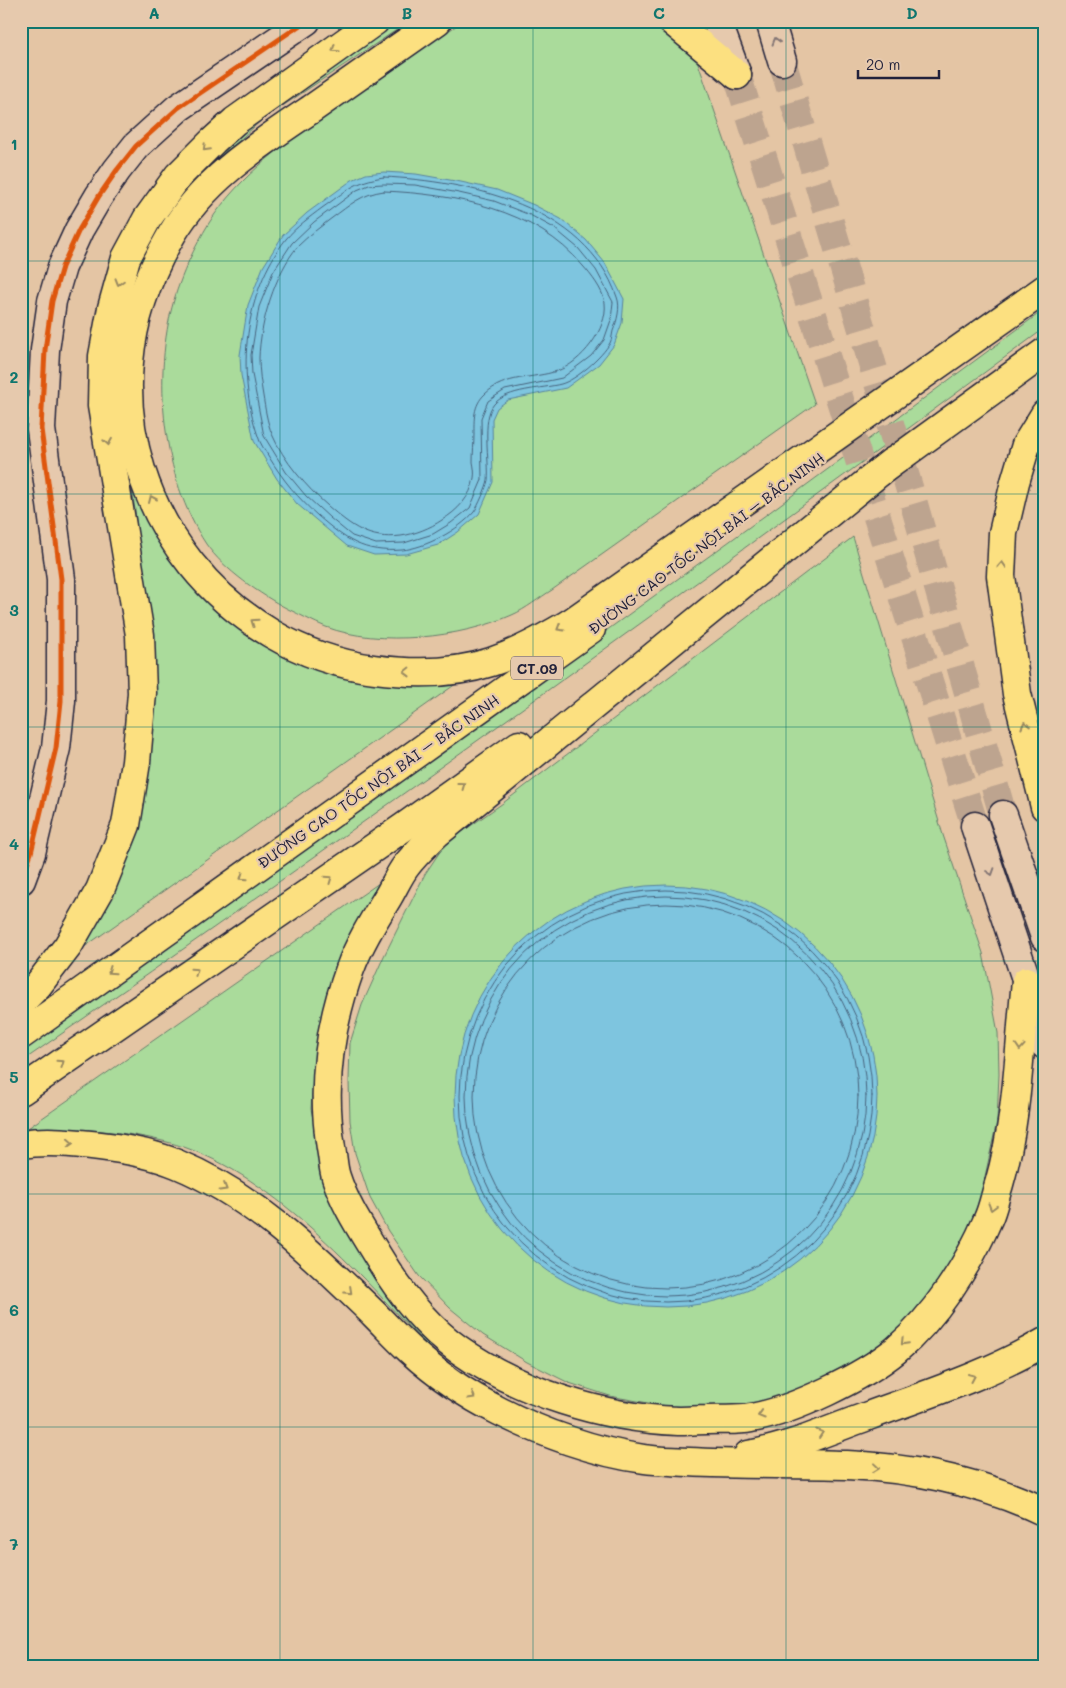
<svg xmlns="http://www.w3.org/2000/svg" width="1066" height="1688" viewBox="0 0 1066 1688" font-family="Mali,sans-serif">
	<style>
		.green { fill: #aadb9b; stroke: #667e6b }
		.water { fill: #7ec5df; stroke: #59849d }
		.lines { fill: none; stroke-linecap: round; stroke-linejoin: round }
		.shore { stroke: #47637d; stroke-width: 1 }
		.secondary-tunnel { stroke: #bda48f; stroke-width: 28; stroke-dasharray: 28 14; stroke-linecap: butt }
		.street-casing { stroke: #22223b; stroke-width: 31 }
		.secondary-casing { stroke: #22223b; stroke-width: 31 }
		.highway-casing { stroke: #22223b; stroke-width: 31 }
		.street { stroke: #e6c9ad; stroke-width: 28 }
		.secondary { stroke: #e6c9ad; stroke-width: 28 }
		.highway { stroke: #fce080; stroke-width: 28 }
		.cycleway-casing { stroke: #e6c9ad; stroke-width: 8 }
		.cycleway { stroke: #de560e; stroke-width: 5 }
		.oneway { stroke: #847674 }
		.oneway2 { stroke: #9a8a61 }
		.grid { fill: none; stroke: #0f766e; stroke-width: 1; stroke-opacity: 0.55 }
		.labels { text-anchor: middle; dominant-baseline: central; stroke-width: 4.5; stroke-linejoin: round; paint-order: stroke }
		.shield { fill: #e6c9ad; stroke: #5d545d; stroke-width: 1 }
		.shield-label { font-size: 14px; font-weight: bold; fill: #22223b }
		.street-label { font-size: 15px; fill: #22223b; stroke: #e6c9ad }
		.neatline { fill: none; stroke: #0f766e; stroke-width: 2 }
		.grid-label { font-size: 16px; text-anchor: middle; font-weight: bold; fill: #0f766e }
	</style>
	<rect width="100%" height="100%" fill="#e4c5a4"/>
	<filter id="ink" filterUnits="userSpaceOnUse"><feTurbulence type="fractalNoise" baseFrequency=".02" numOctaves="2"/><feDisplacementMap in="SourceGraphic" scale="10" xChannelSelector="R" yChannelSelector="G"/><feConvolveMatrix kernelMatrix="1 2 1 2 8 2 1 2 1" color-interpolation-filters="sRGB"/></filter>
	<g filter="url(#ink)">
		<g class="green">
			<path d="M396,21H410L263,119C224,153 185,193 162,240C126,317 116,392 140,475C147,496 154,518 164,537C203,608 276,652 353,669C381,675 412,677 440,673C453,672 465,669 477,669L73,955C83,932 96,910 107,888C128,842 142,794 147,744C149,715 151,682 149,653C147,628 142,604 140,579C138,556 138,533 135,510C132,485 126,461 123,436C119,396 122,336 133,297C145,257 166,217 192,184C246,114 325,72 396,21Z"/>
			<path d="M463,21H666L696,57L815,404L552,590C539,598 526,609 512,615C461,638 379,647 326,627C313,622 301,615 288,609C261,595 224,570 206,544C162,478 152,375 174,300C182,273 194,248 209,223C240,174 290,140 337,107C378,78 421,50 463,21Z"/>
			<path d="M1045,309V328C707,577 367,823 21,1062V1046L541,678L763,517Z"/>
			<path d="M853,537L943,835L983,953L998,1033L999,1074L997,1121L981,1195L972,1223L958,1255L931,1296L879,1347L820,1383L760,1402L702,1408H676L610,1396L569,1383L527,1362L483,1335L450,1308L419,1276L388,1231L370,1198L355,1153L350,1121L349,1081L350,1043L362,1005L384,956L425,874L445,844L503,803Z"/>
			<path d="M379,883L321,1035L314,1061L311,1109L318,1144L432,1345L429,1348C359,1274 269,1168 167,1142C120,1130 77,1128 28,1128Z"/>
		</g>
		<g class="water">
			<path d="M384,172L416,174L461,182L497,190L534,205L561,219L586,240L605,263L624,299L622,323L614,345L599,364L566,388L508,400L497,408L492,419L493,482L479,514L458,532L438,545L406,554L374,555L347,546L297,504L277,479L254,441L241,375L240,355L248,305L263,267L283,235L307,213L352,180L366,174Z"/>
			<circle cx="666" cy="1096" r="211"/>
		</g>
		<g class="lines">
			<g class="shore">
				<path d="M384,177C468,181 586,206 617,297C621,307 617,321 613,331C612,335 612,339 610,343C602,357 576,380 561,384C542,389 507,389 494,404C481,419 490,461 488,480C487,486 478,507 474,512C459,530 425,548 402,550C363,553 346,540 318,516C298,498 283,480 269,457C265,450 260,444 258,436C236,372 244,293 286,239C296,227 310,217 322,208C345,192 354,181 384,177Z"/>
				<path d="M384,184L415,185L459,193L494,201L530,215L554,228L578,248L596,270L613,302L611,320L604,340L591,356L562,378L505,390L488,401L481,418L482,480L470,508L451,523L433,534L404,543L376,544L352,536L330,518L306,496L286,472L264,436L252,374L251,355L259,307L273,272L292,243L314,222L357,190L369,185Z"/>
				<path d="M384,191C454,194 536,209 583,266C591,275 603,290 605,303C608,329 581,363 557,371C533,379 505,375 485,394C473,405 474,420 474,434C474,444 473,453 473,462C474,467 475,473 474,478C471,497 457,511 442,520C430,528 415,534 401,536C369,540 352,527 328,506C307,488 283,460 272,434C267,422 265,408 263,396C261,384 259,371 259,358C260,323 275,273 298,246C308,236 320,227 332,218C350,205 361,194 384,191Z"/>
				<circle cx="666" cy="1096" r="206"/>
				<circle cx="666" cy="1096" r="200"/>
				<circle cx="666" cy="1096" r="192"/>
			</g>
			<g class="secondary-tunnel">
				<path d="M782,61L914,504L1003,815"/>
				<path d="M737,75L975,826"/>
			</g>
			<g class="street-casing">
				<path id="street" d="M21,880L31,853L56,748L61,701V579L41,429L45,350L52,301L62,267L79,230L99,196L117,170L136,146L178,108L306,21"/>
			</g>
			<g class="secondary-casing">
				<g id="secondary">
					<path d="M717,21L737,75"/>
					<path d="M770,21L782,61"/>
					<path d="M1003,815L1045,937"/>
					<path d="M975,826L1038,1015L1045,1045"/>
				</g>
			</g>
			<g class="highway-casing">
				<g id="highway">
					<path d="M437,21C396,50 354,79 313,108C260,144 205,178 172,234C149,273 133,317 129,362C116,511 226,649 374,669C412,674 455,674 491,662C521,652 546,637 572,622L1045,289"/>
					<path d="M672,21L737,75"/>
					<path d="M1045,414L1026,445L1015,482L1003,533L1001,576L1017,694L1045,807"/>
					<path d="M892,462L436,834C426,844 415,854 406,866C399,875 394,887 388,897C374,920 359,944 350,969C329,1027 321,1087 331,1148C333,1158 333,1168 336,1177C345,1205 362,1230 377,1255C398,1290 424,1325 458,1349C519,1392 603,1418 678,1421C688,1421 697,1420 707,1420C722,1419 736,1421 751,1418C793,1411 863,1377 896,1350C935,1317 968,1266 988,1219C993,1208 995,1196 999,1184C1018,1118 1019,1049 1026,981"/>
					<path d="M878,473L1045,352"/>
					<path d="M21,1002L38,985L68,946L100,890L126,825L136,762L142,693L140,635L102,406L103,356L112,308L126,258L147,219L178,176L213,141L235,121L375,21"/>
					<path d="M21,1035L591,629"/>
					<path d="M21,1091L404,827L519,745"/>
					<path d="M21,1144C47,1140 74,1143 100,1146C126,1149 153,1154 177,1164C255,1196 315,1257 374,1314C386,1326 398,1339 410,1350C436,1374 467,1395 499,1411C542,1433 595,1452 644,1459C658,1461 674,1461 689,1462C742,1465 795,1463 847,1465C914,1468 984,1483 1045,1512"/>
					<path d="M748,1455C789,1448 829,1430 868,1416C928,1394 990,1374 1045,1342"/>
				</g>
			</g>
			<use href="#street" class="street"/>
			<use href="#secondary" class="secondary"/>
			<use href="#highway" class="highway"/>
			<g class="cycleway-casing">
				<path id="cycleway" d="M21,880L31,853L56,748L61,701V579L41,429L45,350L52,301L62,267L79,230L99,196L117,170L136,146L178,108L306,21"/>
			</g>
			<use href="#cycleway" class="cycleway"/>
		</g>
		<defs><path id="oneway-chevron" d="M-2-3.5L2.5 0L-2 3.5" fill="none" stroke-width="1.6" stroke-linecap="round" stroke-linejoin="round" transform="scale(1.25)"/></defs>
		<g class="oneway">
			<use href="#oneway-chevron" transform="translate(776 41) rotate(-107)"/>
			<use href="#oneway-chevron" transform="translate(991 872) rotate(72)"/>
		</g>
		<g class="oneway2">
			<use href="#oneway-chevron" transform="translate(335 49) rotate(145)"/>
			<use href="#oneway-chevron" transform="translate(206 148) rotate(135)"/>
			<use href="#oneway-chevron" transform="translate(119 282) rotate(106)"/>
			<use href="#oneway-chevron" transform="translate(108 442) rotate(81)"/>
			<use href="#oneway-chevron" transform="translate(152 499) rotate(-114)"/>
			<use href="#oneway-chevron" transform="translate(1002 565) rotate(-87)"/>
			<use href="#oneway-chevron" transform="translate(254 622) rotate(-145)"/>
			<use href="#oneway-chevron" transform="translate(560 628) rotate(149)"/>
			<use href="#oneway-chevron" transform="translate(407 672) rotate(179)"/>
			<use href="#oneway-chevron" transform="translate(1025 725) rotate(-104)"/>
			<use href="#oneway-chevron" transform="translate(462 785) rotate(-36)"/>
			<use href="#oneway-chevron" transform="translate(243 877) rotate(145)"/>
			<use href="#oneway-chevron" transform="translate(329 879) rotate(-35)"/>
			<use href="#oneway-chevron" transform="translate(111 971) rotate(145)"/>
			<use href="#oneway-chevron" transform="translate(195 971) rotate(-35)"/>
			<use href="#oneway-chevron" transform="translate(1020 1047) rotate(94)"/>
			<use href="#oneway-chevron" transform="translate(61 1063) rotate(-35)"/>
			<use href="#oneway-chevron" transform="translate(70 1143) rotate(3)"/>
			<use href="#oneway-chevron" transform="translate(224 1188) rotate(31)"/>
			<use href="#oneway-chevron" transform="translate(992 1207) rotate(106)"/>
			<use href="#oneway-chevron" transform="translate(349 1291) rotate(43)"/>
			<use href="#oneway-chevron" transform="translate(904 1342) rotate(134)"/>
			<use href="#oneway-chevron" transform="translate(972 1377) rotate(-24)"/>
			<use href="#oneway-chevron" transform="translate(472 1396) rotate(30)"/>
			<use href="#oneway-chevron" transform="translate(761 1415) rotate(163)"/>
			<use href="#oneway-chevron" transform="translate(820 1433) rotate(-19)"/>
			<use href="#oneway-chevron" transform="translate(876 1468) rotate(6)"/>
		</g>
	</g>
	<path class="grid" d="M280,21V1667M533,21V1667M786,21V1667M21,261H1045M21,494H1045M21,727H1045M21,961H1045M21,1194H1045M21,1427H1045"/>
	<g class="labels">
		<rect class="shield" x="511" y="656.5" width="52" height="23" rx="4"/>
		<g class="shield-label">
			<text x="537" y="668">CT.09</text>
		</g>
		<g class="street-label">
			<text transform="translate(706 543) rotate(-37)">ĐƯỜNG CAO TỐC NỘI BÀI – BẮC NINH</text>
			<text transform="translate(378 781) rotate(-35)">ĐƯỜNG CAO TỐC NỘI BÀI – BẮC NINH</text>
		</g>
	</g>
	<rect width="1066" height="1688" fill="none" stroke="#e6c9ad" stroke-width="55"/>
	<path d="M858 70v8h81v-8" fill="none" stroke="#22223b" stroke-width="2.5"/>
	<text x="866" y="70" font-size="15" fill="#22223b" stroke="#e6c9ad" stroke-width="4" paint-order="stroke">20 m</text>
	<rect x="28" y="28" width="1010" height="1632" class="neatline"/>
	<g class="grid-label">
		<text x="154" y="19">A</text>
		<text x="407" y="19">B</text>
		<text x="659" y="19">C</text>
		<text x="912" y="19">D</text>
		<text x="14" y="150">1</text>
		<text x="14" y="383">2</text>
		<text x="14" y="616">3</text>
		<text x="14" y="850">4</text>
		<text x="14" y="1083">5</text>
		<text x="14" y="1316">6</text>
		<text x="14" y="1550">7</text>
	</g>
</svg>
